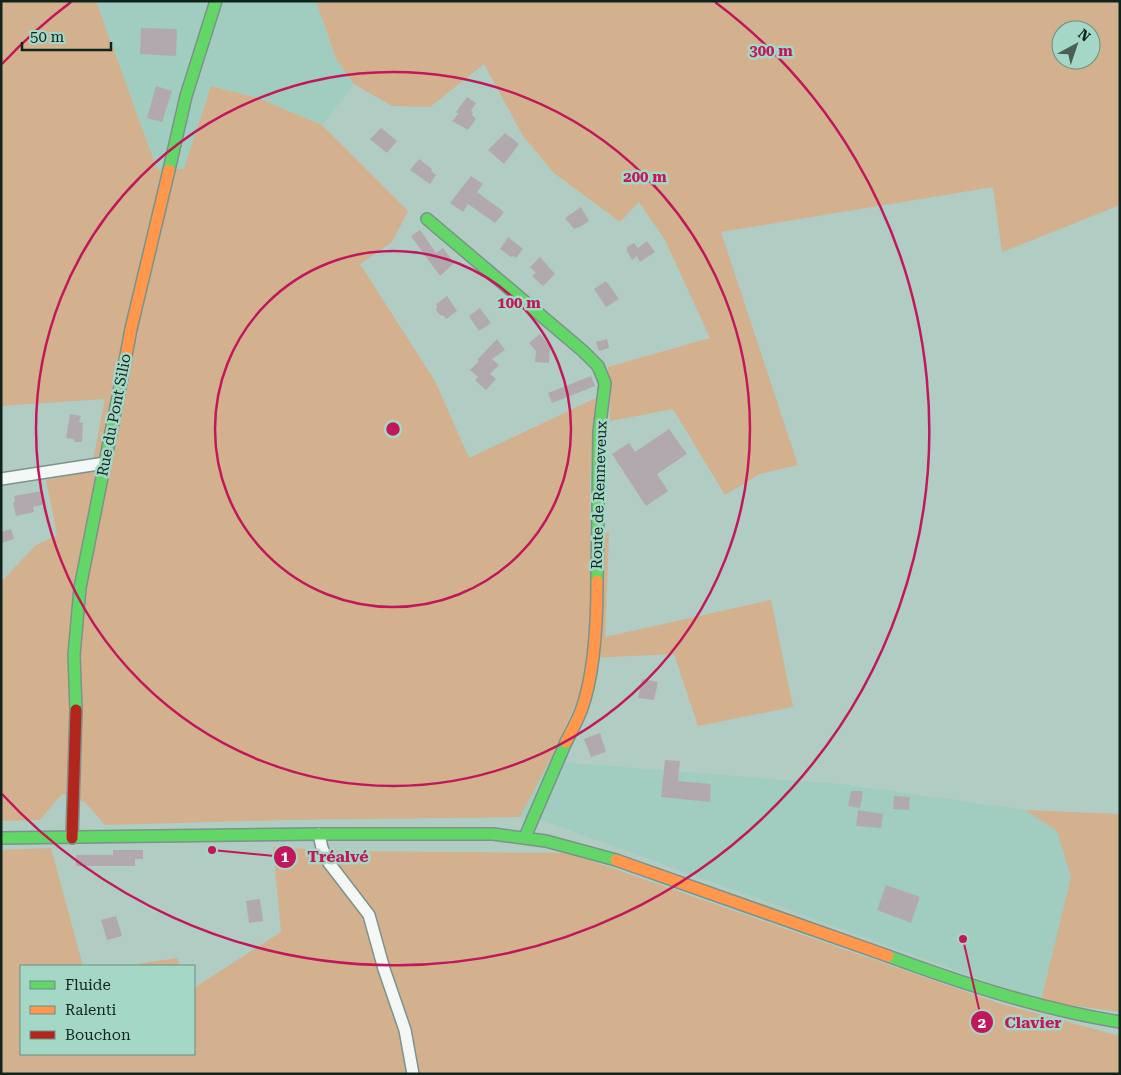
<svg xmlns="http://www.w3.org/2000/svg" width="1121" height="1075" viewBox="0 0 1121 1075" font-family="'Roboto Serif',serif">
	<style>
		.built { fill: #a0cdbf }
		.green { fill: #d3b18e; fill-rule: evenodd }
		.building { fill: #b2a9af }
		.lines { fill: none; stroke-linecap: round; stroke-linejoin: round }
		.street-casing { stroke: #7c928b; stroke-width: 14 }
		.fast-casing { stroke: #7c928b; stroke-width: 14 }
		.slow-casing { stroke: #7c928b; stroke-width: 14 }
		.jam-casing { stroke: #7c928b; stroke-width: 14 }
		.street { stroke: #f3f7f6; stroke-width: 11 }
		.fast { stroke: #63d668; stroke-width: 11 }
		.slow { stroke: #ff974d; stroke-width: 11 }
		.jam { stroke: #b3261e; stroke-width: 11 }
		.ring { fill: none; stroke: #c2185b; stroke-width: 2.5 }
		.labels { text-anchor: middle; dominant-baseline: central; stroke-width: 5; stroke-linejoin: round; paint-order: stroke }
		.street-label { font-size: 15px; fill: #10241e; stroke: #a5d7c7 }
		.centre { fill: #c2185b; stroke: #a5d7c7; stroke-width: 2.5 }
		.ring-label { font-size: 15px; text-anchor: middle; font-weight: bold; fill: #c2185b; stroke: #a5d7c7; stroke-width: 5; stroke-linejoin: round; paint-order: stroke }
		.leader { fill: none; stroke: #c2185b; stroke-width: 2 }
		.callout-dot { fill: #c2185b; stroke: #a5d7c7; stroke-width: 2 }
		.mark-label { font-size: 15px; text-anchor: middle; font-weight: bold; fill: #fff }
		.callout-label { font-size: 16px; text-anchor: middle; font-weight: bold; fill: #c2185b; stroke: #a5d7c7; stroke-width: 5; stroke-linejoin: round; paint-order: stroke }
	</style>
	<rect width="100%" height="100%" fill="#b0ccc3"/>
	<g class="built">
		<path d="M96,1H316L336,59L354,84L322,125L258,98L211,86L184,169H157Z"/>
		<path d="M553,754L570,763L849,785L1025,810L1057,831L1072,877L1041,1001L544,821L520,817Z"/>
	</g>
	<g class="green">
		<path d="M1,1H96L157,169H184L211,86L258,98L322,125L408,211L392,242L360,264L435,381L469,458L596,398L590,480V536L609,533L605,637L771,600L793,707L698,726L674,654L588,658L580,694L553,754L520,817L287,820L105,825L85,802L62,794L40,820L1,821V582L35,546L57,535L46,480L91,471L105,399L1,406Z"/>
		<path d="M316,1H1120V205L1002,252L993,187L721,232L798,465L760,474L725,495L673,409L610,421L608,367L710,338L665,240L639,202L620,222L554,173L523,136L484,64L430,107L392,106L354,84L336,59ZM1061,30H1091V60H1061Z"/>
		<path d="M1025,810L1120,814V1012L1041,1001L1071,877L1057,831Z"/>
		<path d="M273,847L341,851L569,853L998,1003L1120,1036V1074H1V850L51,848L83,966H21V1054H194V988L281,932Z"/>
		<path d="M177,958L180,966H124Z"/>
	</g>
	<g class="building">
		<path d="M141,28L177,29L176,56L140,54Z"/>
		<path d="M156,86L172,91L162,122L147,118Z"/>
		<path d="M467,97L476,103L471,111L473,112L472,115L476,119L468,130L452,121L458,114L456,112Z"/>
		<path d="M381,128L397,141L387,153L370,139Z"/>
		<path d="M505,133L519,144L504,164L488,150Z"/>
		<path d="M419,159L432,169L431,171L436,175L430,184L410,170Z"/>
		<path d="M471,176L483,184L477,192L504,212L495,223L468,204L463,212L450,203Z"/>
		<path d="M581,207L589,221L578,228V227L574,229L565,218Z"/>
		<path d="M420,230L436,253L443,248L454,263L440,276L411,236Z"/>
		<path d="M508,237L523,249L516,258L513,256L511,257L500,249Z"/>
		<path d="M647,241L655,252L640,262L637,256L632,260L627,251V247L634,243L638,248Z"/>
		<path d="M540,257L555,274L543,286L532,276L536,273L530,267Z"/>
		<path d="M606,281L619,299L606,307L594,289Z"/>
		<path d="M447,296L457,311L446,319L444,316L440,315L436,310L437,306L436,304Z"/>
		<path d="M480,308L491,323L479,331L469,316Z"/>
		<path d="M540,334L550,347L549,363L535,362L536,351L529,343Z"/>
		<path d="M497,339L505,350L492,359L499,365L490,374L496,379L486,390L475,380L478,377L470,370L479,361L477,360Z"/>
		<path d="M607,339L609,348L599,351L596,342Z"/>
		<path d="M591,376L595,386L552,403L548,393Z"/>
		<path d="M70,414L81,416L79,422L83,423L82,442H75L73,439L66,438Z"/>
		<path d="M669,429L687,454L657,474L668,491L646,506L612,454L629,443L635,452Z"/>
		<path d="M42,491L45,504L33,507L34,512L16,516L13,502H15L14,496Z"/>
		<path d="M11,529L14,539L1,543V532Z"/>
		<path d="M642,679L658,682L654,700L638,698Z"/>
		<path d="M600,733L606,752L591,757L584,739Z"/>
		<path d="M665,760L680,761L678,781L711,784L710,802L661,797Z"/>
		<path d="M851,791H863L860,808L848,806Z"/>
		<path d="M894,796L910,797L909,810L893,809Z"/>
		<path d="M858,810L883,814L881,828L856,826Z"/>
		<path d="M113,850H143V859H135V866H76V855H113Z"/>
		<path d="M886,885L920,897L911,923L877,910Z"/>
		<path d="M260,899L263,921L249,923L246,901Z"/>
		<path d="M116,916L122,936L107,940L101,920Z"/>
	</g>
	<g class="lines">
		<g class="street-casing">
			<g id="street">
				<path d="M1,479L105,463"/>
				<path d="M319,834L322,848L329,863L369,915L384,969L405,1030L413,1074"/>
			</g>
		</g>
		<g class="fast-casing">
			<g id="fast">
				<path d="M169,170L186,96L216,1"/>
				<path d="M427,219L583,351L598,366L605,383L599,432L597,581"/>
				<path d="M76,710L74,655L80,588L121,382"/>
				<path d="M525,837L566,742"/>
				<path d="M1,838L319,834H493L546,841L616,860"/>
				<path d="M888,956C964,984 1040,1009 1120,1022"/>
			</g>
		</g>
		<g class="slow-casing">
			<g id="slow">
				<path d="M121,382L131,329L169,170"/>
				<path d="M566,742C571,732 577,721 581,711C595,674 597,620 597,581"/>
				<path d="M616,860L888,956"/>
			</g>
		</g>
		<g class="jam-casing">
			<path id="jam" d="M72,838L76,710"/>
		</g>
		<use href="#street" class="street"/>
		<use href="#fast" class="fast"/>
		<use href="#slow" class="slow"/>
		<use href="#jam" class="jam"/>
	</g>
	<g class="ring">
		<circle cx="393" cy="429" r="178"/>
		<circle cx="393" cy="429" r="357"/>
		<path d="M2 64A535 535 0 0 1 71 2M715 2A535 535 0 1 1 2 794"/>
	</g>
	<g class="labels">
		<g class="street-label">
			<text transform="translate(114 415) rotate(-79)">Rue du Pont Silio</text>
			<text transform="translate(599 495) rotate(-88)">Route de Renneveux</text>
		</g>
	</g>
	<circle cx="393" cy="429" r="8" class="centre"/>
	<g class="ring-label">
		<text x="771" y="56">300 m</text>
		<text x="645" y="182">200 m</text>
		<text x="519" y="308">100 m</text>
	</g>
	<path class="leader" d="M212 850L285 857M963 939L982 1022"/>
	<g class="callout-dot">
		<circle cx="212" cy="850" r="5"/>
		<circle cx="963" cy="939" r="5"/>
		<circle cx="285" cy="857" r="12"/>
		<circle cx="982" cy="1022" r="12"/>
	</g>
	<g class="mark-label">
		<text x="285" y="862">1</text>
		<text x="982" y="1028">2</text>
	</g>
	<g class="callout-label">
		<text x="338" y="862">Tréalvé</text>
		<text x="1033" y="1028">Clavier</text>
	</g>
	<rect width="1121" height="1075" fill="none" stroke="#10241e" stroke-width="5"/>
	<rect x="20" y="965" width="175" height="90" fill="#a5d7c7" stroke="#698f83"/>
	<rect x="30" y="981" width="25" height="8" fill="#63d668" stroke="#698f83"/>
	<text x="65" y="990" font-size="15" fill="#10241e">Fluide</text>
	<rect x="30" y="1006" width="25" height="8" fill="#ff974d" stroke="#698f83"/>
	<text x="65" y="1015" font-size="15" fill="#10241e">Ralenti</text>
	<rect x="30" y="1031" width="25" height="8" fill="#b3261e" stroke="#698f83"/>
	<text x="65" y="1040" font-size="15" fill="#10241e">Bouchon</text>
	<g transform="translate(1076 45) rotate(40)"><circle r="24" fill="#a5d7c7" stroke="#698f83"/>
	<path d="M0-4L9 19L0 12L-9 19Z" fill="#485f58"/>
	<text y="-8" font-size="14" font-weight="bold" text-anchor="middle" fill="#10241e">N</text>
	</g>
	<path d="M22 42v8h89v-8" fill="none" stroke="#10241e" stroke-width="2.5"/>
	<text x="30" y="42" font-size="15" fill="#10241e" stroke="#a5d7c7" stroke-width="4" paint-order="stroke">50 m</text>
</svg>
